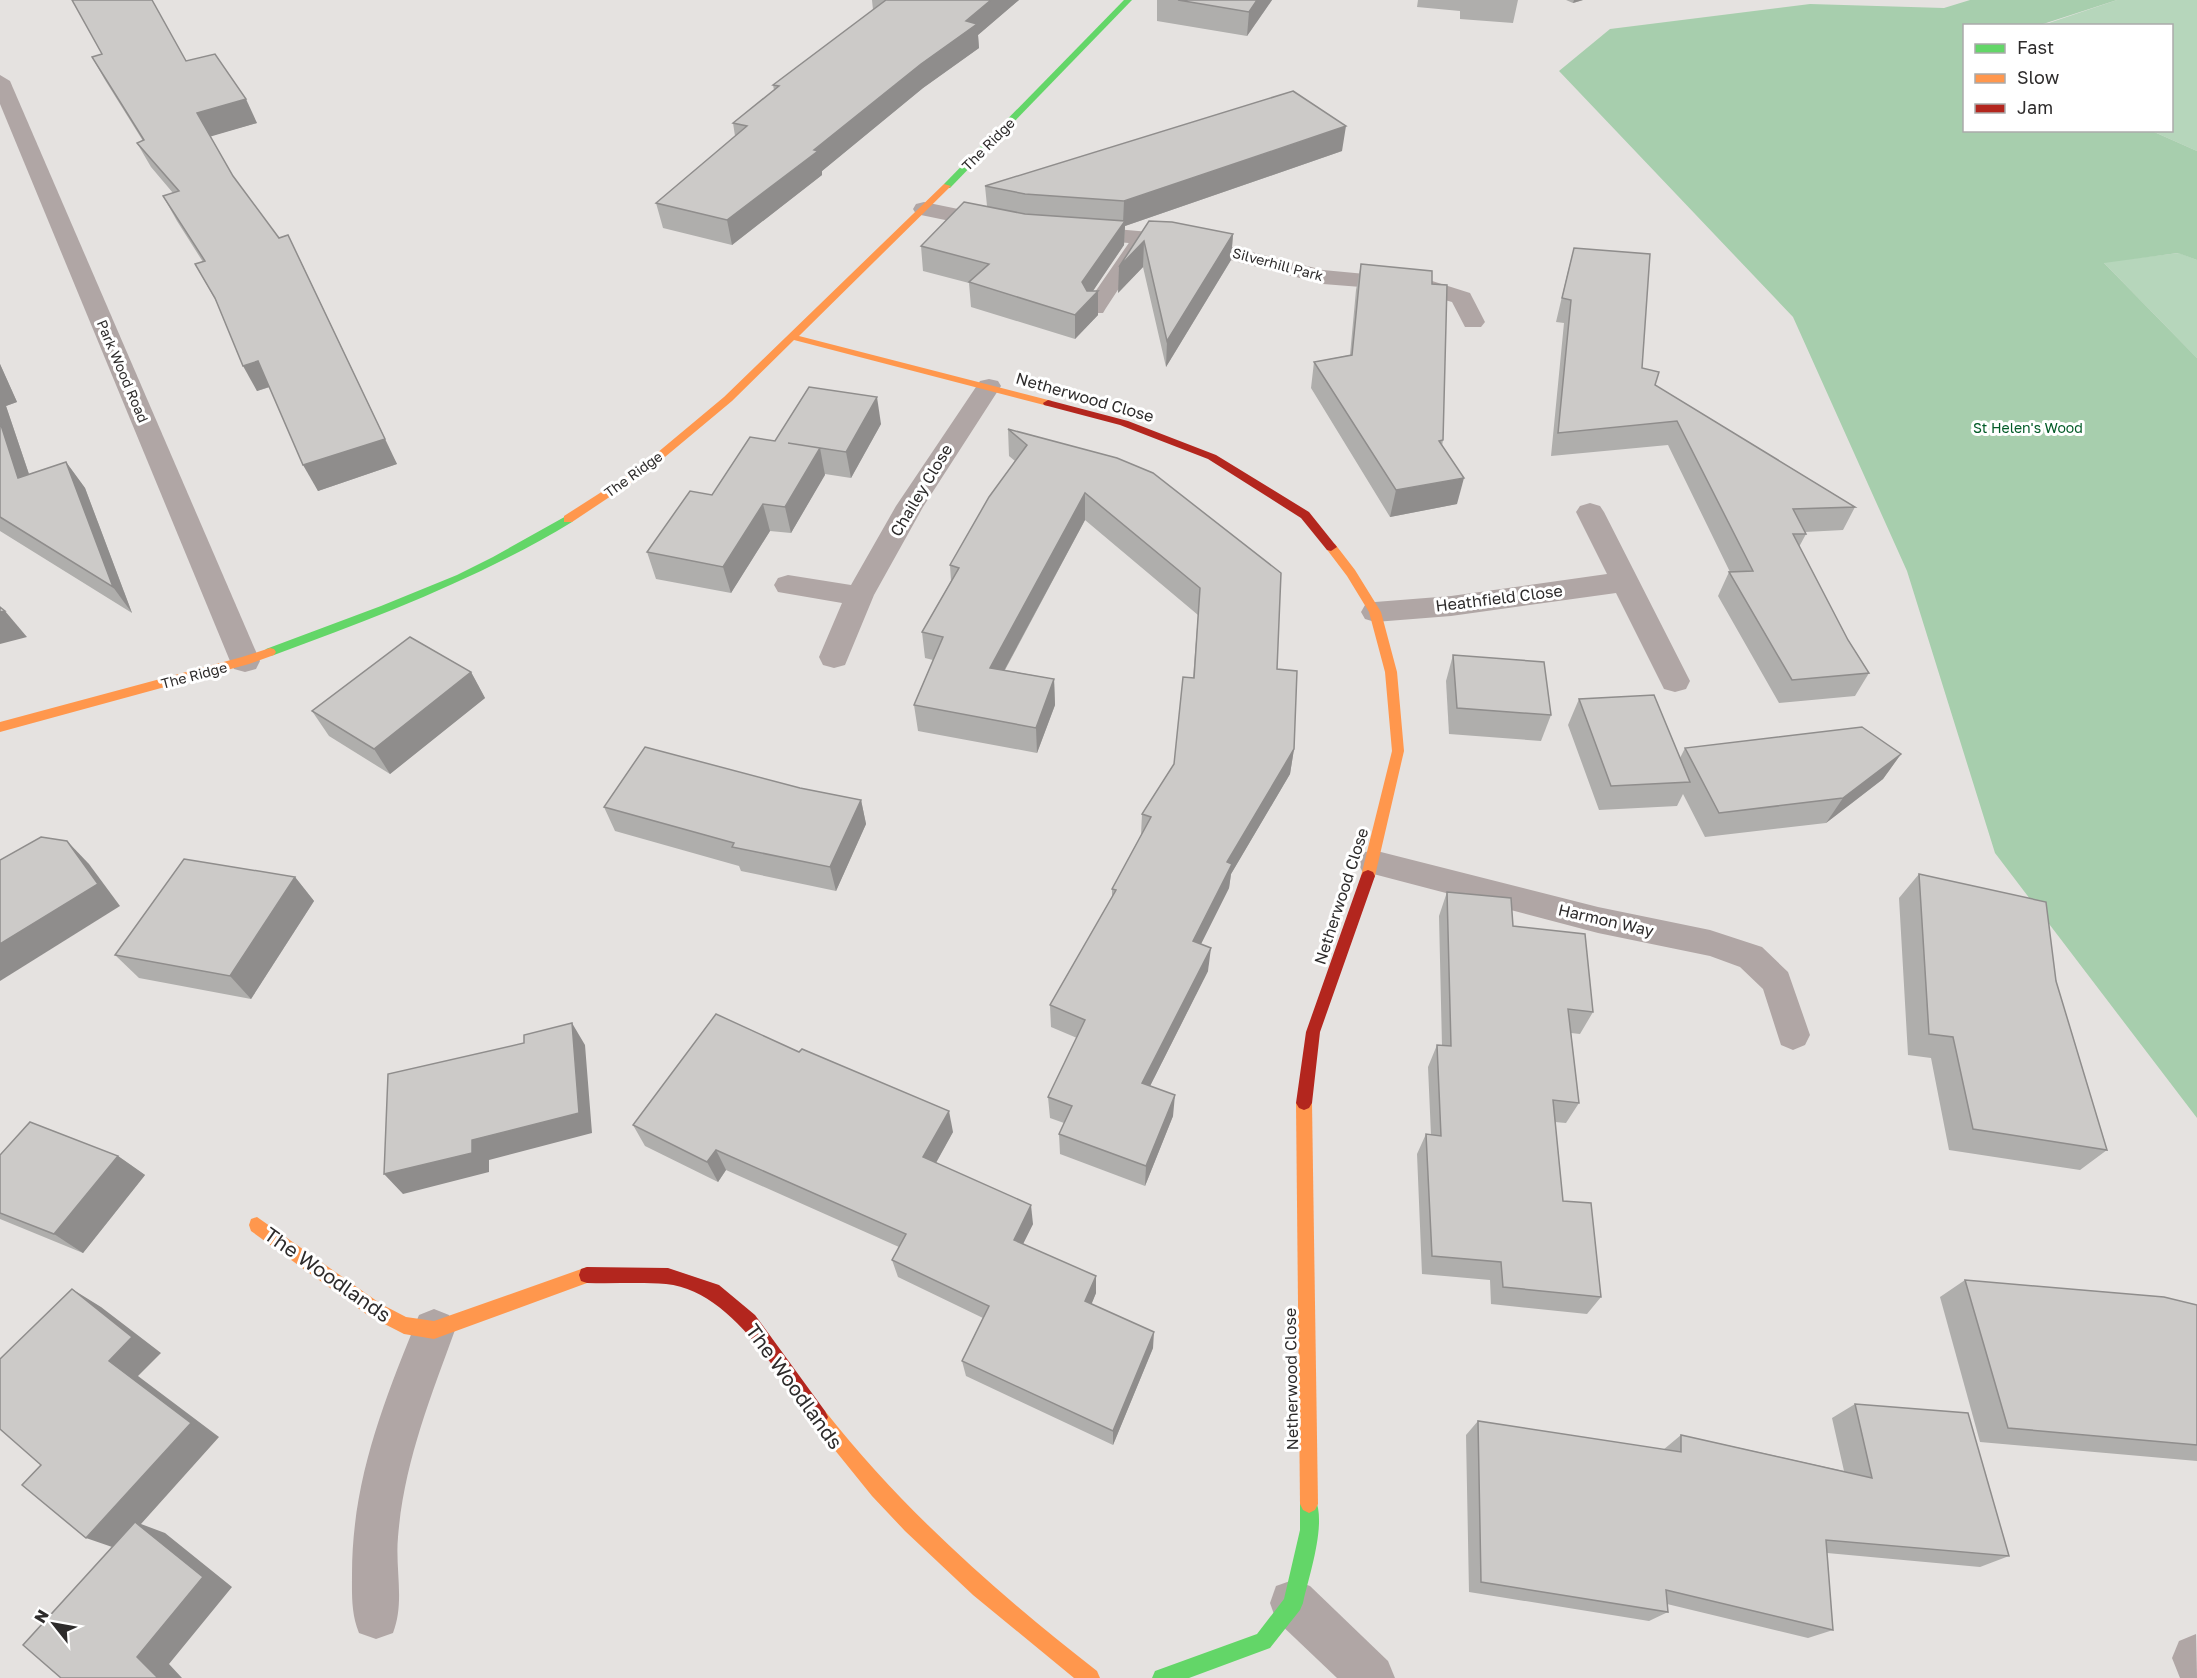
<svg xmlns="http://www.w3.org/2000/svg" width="2197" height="1678" viewBox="0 0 2197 1678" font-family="'Golos Text',sans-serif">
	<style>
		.green { fill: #b6d6bb }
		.forest { fill: #a7cead }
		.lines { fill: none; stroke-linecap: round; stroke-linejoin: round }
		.lane { fill: #b0a6a5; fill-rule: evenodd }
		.street { fill: #b0a6a5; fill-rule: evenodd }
		.fast { fill: #63d668; fill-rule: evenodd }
		.slow { fill: #ff974d; fill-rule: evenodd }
		.jam { fill: #b3261e; fill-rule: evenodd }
		.wall { fill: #afaeac }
		.shaded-wall { fill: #8f8d8c }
		.building { fill: #cccac8; stroke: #8f8d8c; stroke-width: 1.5 }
		.labels { text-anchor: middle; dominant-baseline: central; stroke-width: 6; stroke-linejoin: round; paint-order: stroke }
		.far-street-label { font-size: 14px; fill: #2d2b2b; stroke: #fff }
		.far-park-label { font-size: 14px; fill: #025b27; stroke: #fff }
		.street-label { font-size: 16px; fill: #2d2b2b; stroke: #fff }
		.near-street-label { font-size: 20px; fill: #2d2b2b; stroke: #fff }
	</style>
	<rect width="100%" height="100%" fill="#e5e2e0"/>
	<g class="green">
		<path d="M2117,0H2197V151L2152,131L2172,130V26H2040Z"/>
		<path d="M2179,253L2197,260V358L2103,262Z"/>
	</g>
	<path class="forest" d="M1970,0H2117L2040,25L1964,26V130L2152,131L2197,151V260L2178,253L2104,263L2197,358V1118L1995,853L1907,571L1793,317L1559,71L1610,29L1810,4L1944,8Z"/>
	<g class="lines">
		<g class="lane">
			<path d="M1142,232L1149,234L1152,238L1106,308L1103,313H1087L1084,308L1135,234Z"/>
			<path d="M1373,850L1598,907L1710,930L1762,947L1788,972L1810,1035L1805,1045L1793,1050L1781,1045L1763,989L1740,967L1710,956L1598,933L1362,871L1358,862L1362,853Z"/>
		</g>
		<g class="street">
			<path d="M0,75L10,81L260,661L256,669L245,672L234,669L230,661L0,104Z"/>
			<path d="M924,202L1002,218L1005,223L1002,228L994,230L916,214L913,209L916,204Z"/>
			<path d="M1081,226L1184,235L1323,270L1429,280L1470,293L1485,322L1481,327H1465L1452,302L1412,291L1323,284L1184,248L1073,238L1070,233L1073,228Z"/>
			<path d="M989,379L998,381L1001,386L923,507L874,595L845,665L834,668L823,665L819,657L842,603L778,592L774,585L778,578L788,575L851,585L896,506L980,381Z"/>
			<path d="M1590,503L1600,506L1604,512L1690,681L1686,689L1675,692L1664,689L1616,593L1451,616L1375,622L1365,619L1361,612L1365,605L1375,602L1451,596L1607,574L1576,512L1580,506Z"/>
			<path d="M434,1309L449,1315L455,1330C430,1399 404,1463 398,1537C395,1570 405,1602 393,1633L376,1639L359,1633C351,1613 352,1595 352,1574C352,1480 384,1401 419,1315Z"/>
			<path d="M1293,1580L1310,1586L1388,1661L1395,1678H1337L1276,1620L1270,1603L1276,1586Z"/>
			<path d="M2196,1634L2197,1678H2180L2172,1658L2179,1641Z"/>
		</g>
		<g class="fast">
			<path d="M1124,0H1132L950,188H944V184Z"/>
			<path d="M568,515L574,519L572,522C478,579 377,617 274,655L270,656L264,652L266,649L381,606L457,575L493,557Z"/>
			<path d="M1309,1495L1315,1498C1327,1524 1309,1575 1303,1603L1300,1610L1270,1648L1189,1678H1152L1155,1671L1257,1634L1284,1599L1300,1530V1504L1303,1498Z"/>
		</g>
		<g class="slow">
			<path d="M944,184L951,186L799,336L1052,401V405L1048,406L794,340L732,401L647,472L572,522H564V516L639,468L724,397Z"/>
			<path d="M1331,543L1335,544L1355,570L1381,612L1397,672L1404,751L1375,876L1373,880H1363L1361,876L1392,751L1385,672L1369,612L1347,576L1325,547Z"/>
			<path d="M270,648L274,649L276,652L274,655L249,664L0,732V722L242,657Z"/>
			<path d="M1304,1096L1309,1098L1312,1103L1318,1504L1315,1510L1309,1513L1303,1510L1300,1504L1296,1103L1299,1098Z"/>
			<path d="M257,1217L381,1304L406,1317L434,1321L587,1267L593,1269L595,1275L593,1281L587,1283L434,1339L404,1334L369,1316L251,1231L249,1225L251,1219Z"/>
			<path d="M819,1408L825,1411C904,1511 997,1593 1097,1671L1100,1678H1074L973,1595L905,1531L872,1496L813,1423L810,1417L813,1411Z"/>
		</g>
		<g class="jam">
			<path d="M1048,400L1128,421L1216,455L1309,512L1337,547L1331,551L1327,550L1301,518L1208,459L1120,425L1044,405L1043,403Z"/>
			<path d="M1368,870L1373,872L1375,876L1320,1032L1312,1103L1309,1108L1304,1110L1299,1108L1296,1103L1306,1032L1361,876L1363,872Z"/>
			<path d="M587,1267L668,1268L719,1285L755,1315L825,1411L828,1417L825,1423L819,1426L813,1423C777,1374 732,1291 666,1284C640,1282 613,1284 587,1283L581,1281L579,1275L581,1269Z"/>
		</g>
	</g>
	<g class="wall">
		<path d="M872,0H1019L978,35L979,48L923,88L822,171V175L732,245L663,228L656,203L735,136L733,123L774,90L773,85L873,10Z"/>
		<path d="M1157,0H1272L1247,36L1157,21Z"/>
		<path d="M1418,0H1518L1513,23L1460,19V11L1417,7Z"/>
		<path d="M1566,0H1583L1573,3Z"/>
		<path d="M92,57L186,61L257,123L210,136L397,464L318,491L270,387L257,391L217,303L195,264L203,262L177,221L163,196L173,193L151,167L137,143L143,141L105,80Z"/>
		<path d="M1342,151L1125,226L1124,245L1093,291L1098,315L1075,339L971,307L969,283L923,271L921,246L987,206L985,186Z"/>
		<path d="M1149,221L1233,234L1231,260L1166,367L1143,267L1118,293Z"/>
		<path d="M1574,248L1642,368L1655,385L1855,507L1843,530L1805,532L1806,534L1799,547L1848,640L1869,673L1855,696L1779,703L1718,596L1729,572H1730L1668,445L1551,456L1564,323L1556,322L1568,271Z"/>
		<path d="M1361,264L1432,284L1443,440L1442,446L1457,504L1390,517L1311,388L1314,362L1350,355L1356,290Z"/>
		<path d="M0,364L17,402L6,406L29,474L66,462L85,488L132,613L0,531Z"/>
		<path d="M881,424L851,478L825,474L791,533L770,531L731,593L656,579L647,552L775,441Z"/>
		<path d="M1008,429L1117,458L1277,669L1294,749L1290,774L1231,874L1229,888L1201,944L1208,971L1150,1086L1173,1116L1145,1186L1060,1154L1059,1134L1064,1123L1050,1118L1048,1097L1077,1038L1051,1027L1050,1005L1112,898V889L1141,835L1142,814L1174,764L1193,678L1198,615L1085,520L1005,670L1054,679L1055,705L1037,753L918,731L914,705L933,660L925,658L922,632L951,581L950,565L1015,461L1009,456Z"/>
		<path d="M1453,655L1551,715L1541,741L1449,734L1446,681Z"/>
		<path d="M471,672L485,698L390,774L329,736L312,711Z"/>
		<path d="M1579,699L1680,758L1685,748L1901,754L1883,779L1826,823L1705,837L1683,794L1677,806L1599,810L1568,725Z"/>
		<path d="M800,788L861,800L866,824L836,891L741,871L739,866L615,831L604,807Z"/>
		<path d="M1919,874L2056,981L2107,1150L2080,1170L1949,1150L1931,1058L1908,1055L1899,898Z"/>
		<path d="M295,877L314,901L251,999L139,978L115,955Z"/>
		<path d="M1447,892L1513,926L1593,1012L1580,1034L1571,1033L1579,1103L1566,1123L1555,1122L1563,1201L1601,1297L1587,1314L1491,1304L1490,1280L1422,1274L1417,1154L1426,1134L1431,1135L1428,1067L1437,1045L1442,1046L1439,916Z"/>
		<path d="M633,1125L953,1132L936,1163L1033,1224L1023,1244L1096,1293L1091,1304L1153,1348L1113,1445L966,1376L962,1361L983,1318L898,1277L892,1260L899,1247L726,1170L718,1182L645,1146Z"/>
		<path d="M0,1155L118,1156L145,1175L83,1253L0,1219Z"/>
		<path d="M1965,1280L2197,1305V1461L1980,1442L1940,1297Z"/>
		<path d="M1855,1404L2009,1556L1980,1567L1827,1553L1833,1630L1808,1638L1667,1604L1668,1612L1649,1621L1469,1592L1466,1435L1478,1421L1663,1450L1681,1435L1844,1471L1832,1418Z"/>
	</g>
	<g class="shaded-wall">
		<path d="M991,0H1019L978,35L979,48L923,88L822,171V175L732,245L727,220L814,150Z"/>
		<path d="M1257,0H1272L1247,36L1249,12Z"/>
		<path d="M1574,0H1583L1573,3Z"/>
		<path d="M246,99L257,123L209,137L197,113Z"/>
		<path d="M1346,126L1342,151L1125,226L1124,245L1082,307V282L1123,223L1124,201Z"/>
		<path d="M1233,234L1231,260L1166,367L1167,341Z"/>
		<path d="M1144,241L1143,267L1118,293L1119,267Z"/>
		<path d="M300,260L397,464L318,491L303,465Z"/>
		<path d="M1098,291V315L1075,339V315Z"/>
		<path d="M258,361L272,386L257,391L243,366Z"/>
		<path d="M0,364L17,402L6,406L39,504L18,478L0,422Z"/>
		<path d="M877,397L881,424L851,478L846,452Z"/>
		<path d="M820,448L825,475L791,533L785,507Z"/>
		<path d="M66,462L85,488L132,613L113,587Z"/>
		<path d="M1464,478L1457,504L1390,517L1396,490Z"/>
		<path d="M1085,493V520L992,693L990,668Z"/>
		<path d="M763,504L770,531L731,593L723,567Z"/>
		<path d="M5,611L27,637L0,644V612Z"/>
		<path d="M471,672L485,698L390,774L374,749Z"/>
		<path d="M1054,679L1055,705L1037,753L1036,728Z"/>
		<path d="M1294,749L1290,774L1231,874L1229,888L1191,964L1193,941L1227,862Z"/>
		<path d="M1901,754L1883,779L1826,823L1843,798Z"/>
		<path d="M861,800L866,824L836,891L830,867Z"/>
		<path d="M67,841L89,864L120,906L0,981V944Z"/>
		<path d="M295,877L314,901L251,999L230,976Z"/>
		<path d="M1211,948L1208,971L1141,1104L1142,1083Z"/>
		<path d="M572,1023L585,1045L592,1133L489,1160V1172L403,1194L384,1174L472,1140Z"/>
		<path d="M1175,1095L1173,1116L1145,1186L1146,1166Z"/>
		<path d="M949,1111L953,1132L928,1177L923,1157Z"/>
		<path d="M716,1150L726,1170L718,1182L707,1162Z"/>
		<path d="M118,1156L145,1175L83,1253L54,1234Z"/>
		<path d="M1031,1205L1033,1224L1016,1258L1014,1240Z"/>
		<path d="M1096,1276V1293L1086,1318L1085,1301Z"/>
		<path d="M72,1289L101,1307L161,1353L138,1376L219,1437L141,1524L165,1533L232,1587L169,1664L182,1678H158L137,1657L118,1549L86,1538Z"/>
		<path d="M1154,1332L1153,1348L1113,1445V1431Z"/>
	</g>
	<g class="building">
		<path d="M72,0H152L186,61L215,54L246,99L197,113L233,176L279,238L288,235L385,439L303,465L258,361L243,366L215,298L195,264L205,261L163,196L179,191L137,143L144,140L92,57L102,54Z"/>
		<path d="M886,0H991L966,21L977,24L921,64L814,150L818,151L727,220L656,203L747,126L733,123L779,86L773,85Z"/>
		<path d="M1178,0H1257L1249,12Z"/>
		<path d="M1293,91L1346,126L1124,201L1025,194L985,186Z"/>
		<path d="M964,202L1025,214L1125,221L1082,282L1087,291H1098L1075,315L969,282L989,264L921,246Z"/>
		<path d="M1149,221L1172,222L1233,234L1167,341L1144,241L1119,267Z"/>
		<path d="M1574,248L1650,254L1642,368L1659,372L1655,385L1855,507L1793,509L1806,534H1793L1848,640L1869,673L1792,680L1729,572L1753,571L1677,421L1558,433L1571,300L1562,298Z"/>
		<path d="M1361,264L1432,271V284L1447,285L1443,440L1439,441L1464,478L1396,490L1314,362L1352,355Z"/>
		<path d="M809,387L877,397L846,452L788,443L820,448L785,507L763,504L723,567L647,552L690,491L712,495L750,437L775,441Z"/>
		<path d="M0,422L18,478L66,462L113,587L0,517Z"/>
		<path d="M1008,429L1117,458L1153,473L1281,573L1277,669L1297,671L1294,749L1227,862L1232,864L1193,941L1211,948L1142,1083L1175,1095L1146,1166L1059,1134L1072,1106L1048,1097L1085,1020L1050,1005L1116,890L1112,889L1151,817L1142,814L1174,764L1183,677L1194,678L1200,588L1085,493L990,668L1054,679L1036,728L914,705L943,637L922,632L959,568L950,565L989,497L1027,445Z"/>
		<path d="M0,607L5,611L0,612Z"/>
		<path d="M410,637L471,672L374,749L312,711Z"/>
		<path d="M1453,655L1544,662L1551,715L1457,708Z"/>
		<path d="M1654,695L1690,782L1611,786L1579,699Z"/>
		<path d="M1862,727L1901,754L1843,798L1719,813L1685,748Z"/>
		<path d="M645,747L800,788L861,800L830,867L732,847L734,843L604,807Z"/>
		<path d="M41,837L67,841L98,884L0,944V860Z"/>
		<path d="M184,859L295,877L230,976L115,955Z"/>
		<path d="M1919,874L2046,902L2056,981L2107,1150L1973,1129L1953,1037L1929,1034Z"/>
		<path d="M1447,892L1511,898L1513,926L1585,934L1593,1012L1568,1009L1579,1103L1553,1100L1563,1201L1591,1203L1601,1297L1503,1287L1501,1262L1432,1256L1426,1134L1441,1136L1437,1045L1451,1046Z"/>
		<path d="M716,1014L799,1052L802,1049L949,1111L923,1157L1031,1205L1014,1240L1096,1276L1085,1301L1154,1332L1113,1431L962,1361L989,1306L892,1260L906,1234L716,1150L707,1162L633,1125Z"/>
		<path d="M572,1023L579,1113L472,1140V1153L384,1174L388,1074L524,1043V1035Z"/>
		<path d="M30,1122L118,1156L54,1234L0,1213V1155Z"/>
		<path d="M1965,1280L2164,1297L2197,1305V1445L2008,1428Z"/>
		<path d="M72,1289L132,1337L109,1361L191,1423L86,1538L22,1485L41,1465L0,1429V1359Z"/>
		<path d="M1855,1404L1968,1413L2009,1556L1826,1540L1833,1630L1666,1590L1668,1612L1481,1582L1478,1421L1681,1452V1435L1872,1478Z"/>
		<path d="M135,1522L203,1577L137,1657L158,1678H61L23,1645Z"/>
	</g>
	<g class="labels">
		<g class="far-street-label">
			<text transform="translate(988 144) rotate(-45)">The Ridge</text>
			<text transform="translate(1278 264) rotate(15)">Silverhill Park</text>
			<text transform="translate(123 371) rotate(67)">Park Wood Road</text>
			<text transform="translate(633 474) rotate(-36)">The Ridge</text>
			<text transform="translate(194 675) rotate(-15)">The Ridge</text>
		</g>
		<g class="far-park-label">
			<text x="2028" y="427">St Helen's Wood</text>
		</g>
		<g class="street-label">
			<text transform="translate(1085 397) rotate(16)">Netherwood Close</text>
			<text transform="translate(921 490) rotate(-59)">Chailey Close</text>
			<text transform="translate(1499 598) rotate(-7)">Heathfield Close</text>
			<text transform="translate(1341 896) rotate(-72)">Netherwood Close</text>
			<text transform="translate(1606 920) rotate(13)">Harmon Way</text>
			<text transform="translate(1291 1379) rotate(-91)">Netherwood Close</text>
		</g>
		<g class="near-street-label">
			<text transform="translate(328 1274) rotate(35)">The Woodlands</text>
			<text transform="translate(795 1386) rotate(54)">The Woodlands</text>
		</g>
	</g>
	<rect x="1963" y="24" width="210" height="108" fill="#ffffff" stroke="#abaaaa" stroke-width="1.5"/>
	<rect x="1975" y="44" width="30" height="9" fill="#63d668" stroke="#abaaaa" stroke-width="1.5"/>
	<text x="2017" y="54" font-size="18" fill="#2d2b2b">Fast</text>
	<rect x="1975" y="74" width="30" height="9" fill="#ff974d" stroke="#abaaaa" stroke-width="1.5"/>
	<text x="2017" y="84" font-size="18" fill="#2d2b2b">Slow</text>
	<rect x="1975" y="104" width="30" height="9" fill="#b3261e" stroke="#abaaaa" stroke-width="1.5"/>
	<text x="2017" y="114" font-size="18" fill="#2d2b2b">Jam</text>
	<g transform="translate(54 1624) rotate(301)" stroke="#ffffff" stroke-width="4.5" paint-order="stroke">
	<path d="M0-4.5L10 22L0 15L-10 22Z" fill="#2d2b2b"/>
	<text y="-9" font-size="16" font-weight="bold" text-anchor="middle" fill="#2d2b2b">N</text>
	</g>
</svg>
